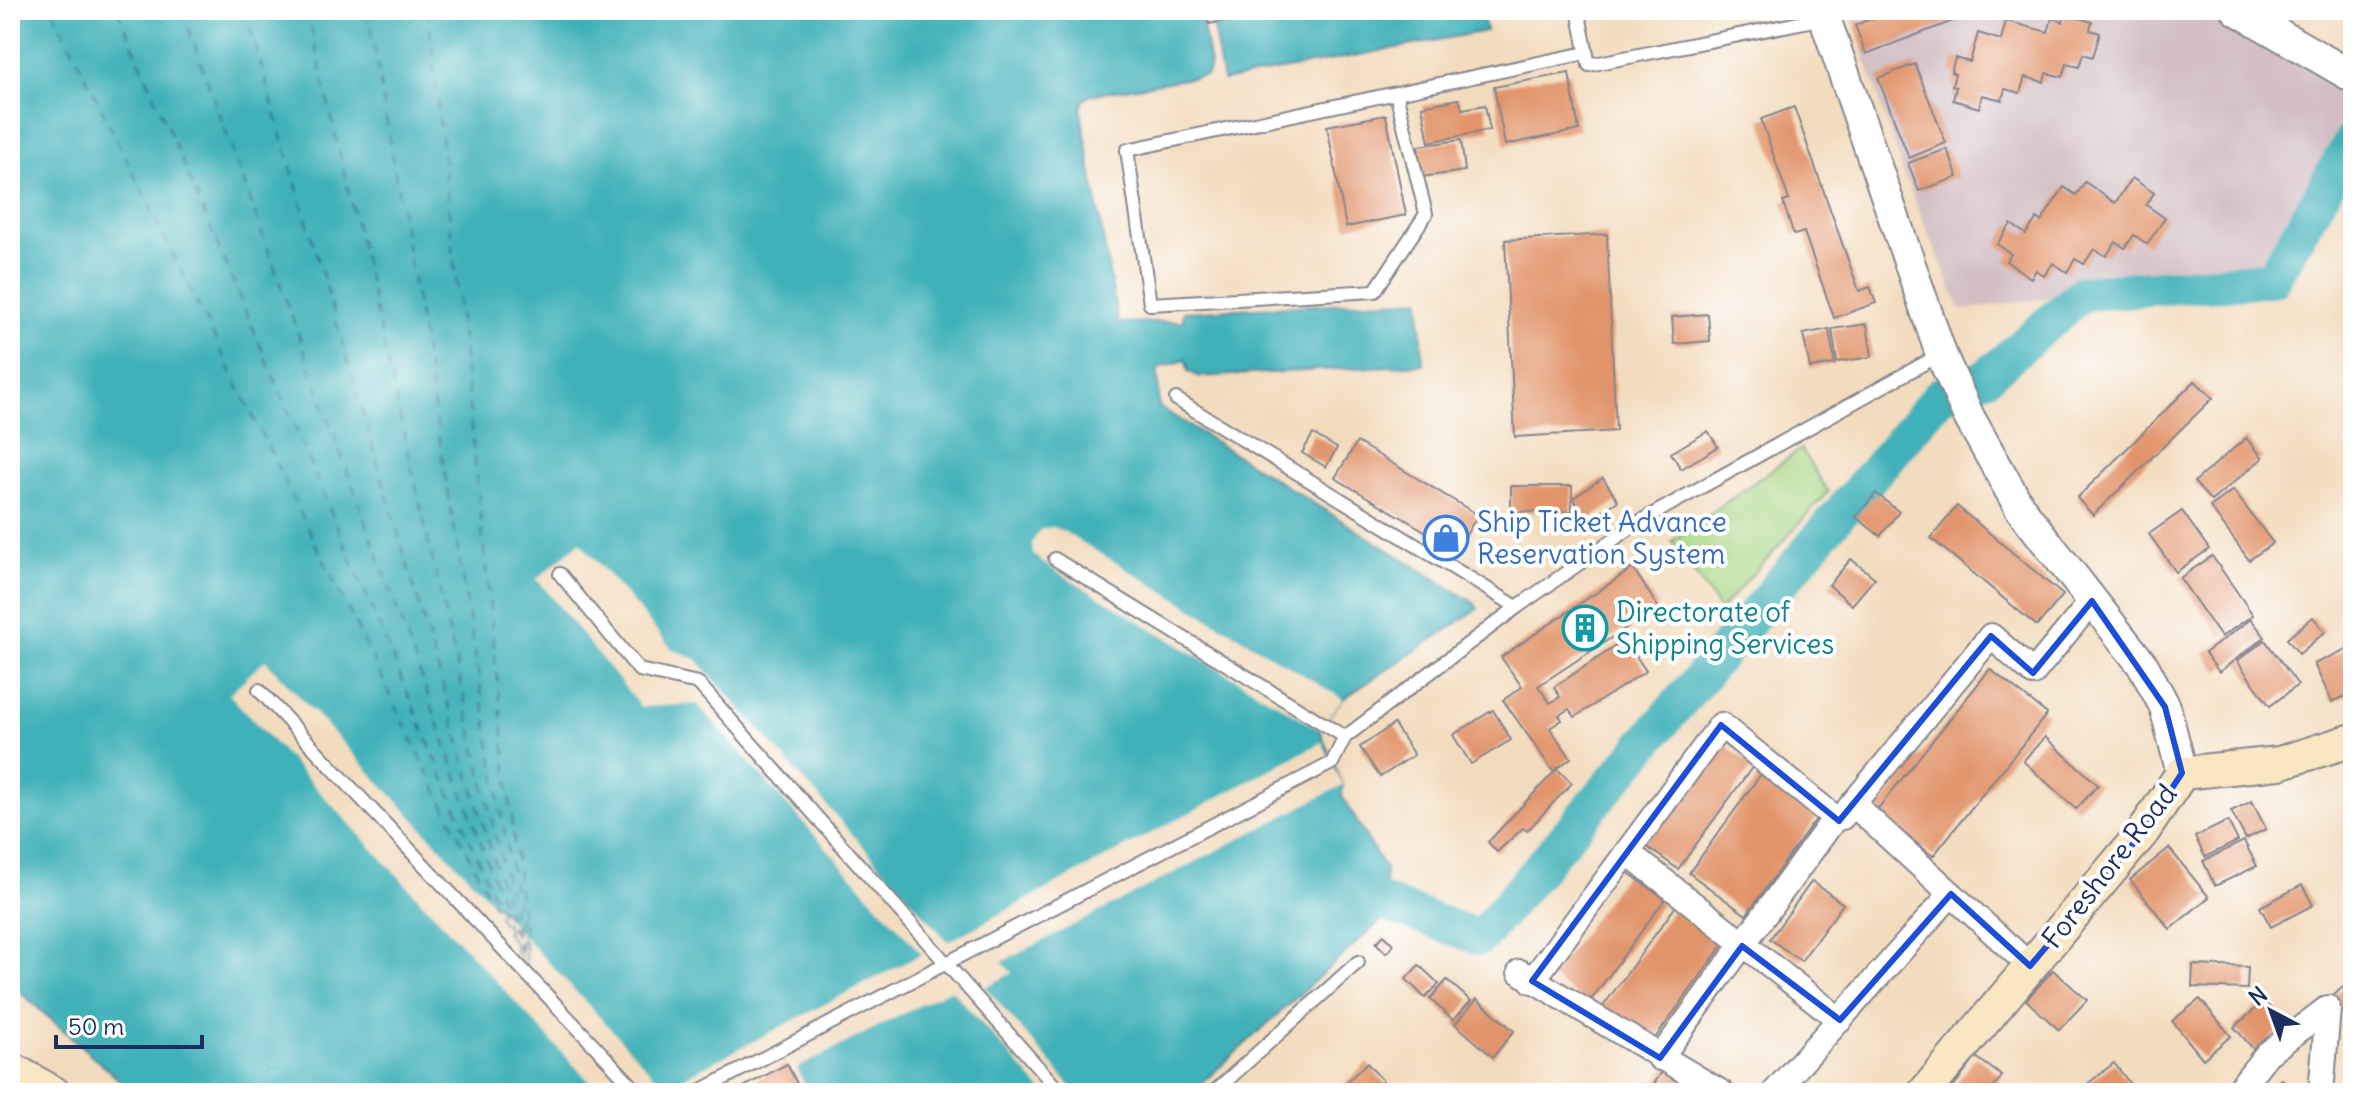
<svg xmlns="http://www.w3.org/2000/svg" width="2363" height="1103" viewBox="0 0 2363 1103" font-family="Delius,sans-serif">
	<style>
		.industrial { fill: #d2bec3 }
		.green { fill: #a9d784; stroke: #628371; stroke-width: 2 }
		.water { fill: #41b1b9; stroke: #2e708c; stroke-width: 2 }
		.pier { fill: #f3dcbe }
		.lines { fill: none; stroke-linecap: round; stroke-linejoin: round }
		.river { stroke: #41b1b9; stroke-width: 36 }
		.ferry { stroke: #2a6382; stroke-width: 2; stroke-dasharray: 10 8; stroke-linecap: butt }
		.building { fill: #e2946b }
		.service-casing { stroke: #87868e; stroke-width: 16 }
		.minor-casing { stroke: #87868e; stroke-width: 28 }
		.tertiary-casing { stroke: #87868e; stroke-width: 34 }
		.secondary-casing { stroke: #87868e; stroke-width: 36 }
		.service { stroke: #fff; stroke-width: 12 }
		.minor { stroke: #fff; stroke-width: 24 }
		.tertiary { stroke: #fff; stroke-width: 30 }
		.secondary { stroke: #f9e7c3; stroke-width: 32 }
		.marked { fill: none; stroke: #1d4ed8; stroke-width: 6; stroke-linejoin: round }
		.labels { text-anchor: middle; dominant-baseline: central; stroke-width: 8; stroke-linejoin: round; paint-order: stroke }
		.shop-label { font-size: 28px; fill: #366cbe; stroke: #fff; text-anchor: start }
		.culture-label { font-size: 28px; fill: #0d838f; stroke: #fff; text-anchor: start }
		.street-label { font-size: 28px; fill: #1b2f5e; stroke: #fff }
	</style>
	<rect width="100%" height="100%" fill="#fff"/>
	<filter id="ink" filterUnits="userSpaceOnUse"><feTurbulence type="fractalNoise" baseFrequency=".0125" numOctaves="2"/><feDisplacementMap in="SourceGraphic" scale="16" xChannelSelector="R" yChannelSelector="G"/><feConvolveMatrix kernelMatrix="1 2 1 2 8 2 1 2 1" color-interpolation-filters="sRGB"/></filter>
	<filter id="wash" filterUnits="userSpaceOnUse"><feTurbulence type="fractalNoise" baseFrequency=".006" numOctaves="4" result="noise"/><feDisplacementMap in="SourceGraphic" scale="32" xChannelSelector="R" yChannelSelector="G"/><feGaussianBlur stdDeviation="1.8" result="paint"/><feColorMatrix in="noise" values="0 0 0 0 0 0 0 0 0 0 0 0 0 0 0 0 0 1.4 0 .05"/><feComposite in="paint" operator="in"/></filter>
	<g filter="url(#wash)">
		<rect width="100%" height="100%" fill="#f3dcbe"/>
		<path class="industrial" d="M1850,10H2210L2353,86V124L2266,268L1961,310L1905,178Z"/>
		<path class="green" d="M1801,449L1828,492L1720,610L1672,541Z"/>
		<g class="water">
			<path d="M10,10H1200L1210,65L1207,75L1091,95L1083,101L1081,111L1118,323L1183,321V312L1420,299L1423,364L1199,377L1188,371L1186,360L1158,368L1159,407L1474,603L1478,609L1343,699L1319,729L1343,785L1342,796L1385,869V917L1191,1093H134L10,983Z"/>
			<path d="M1302,10H1482L1486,31L1223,81L1213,27Z"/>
		</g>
		<g class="pier">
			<path d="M1052,527L1063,531L1343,699L1319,729L1043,563L1033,554L1032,543L1040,530Z"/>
			<path d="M580,542L672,649L696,659L948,942L1322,742L1343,785L1002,962L1012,973L985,987L1076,1093H1044L951,989L797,1068L808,1093H600L229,694L265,660L665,1087L922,954L697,704L641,707L537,579Z"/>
		</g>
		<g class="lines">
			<path class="river" d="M1385,903L1480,938L1940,395L1986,377L2083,293L2272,279L2353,139"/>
			<g class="ferry">
				<path d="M53,10L519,957"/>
				<path d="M118,10L521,960"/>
				<path d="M182,10L520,952"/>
				<path d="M245,10L524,963"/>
				<path d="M307,10L523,955"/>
				<path d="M368,10L527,967"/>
				<path d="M428,10L526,955"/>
			</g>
		</g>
		<g id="blocks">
			<g class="building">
				<path d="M1206,10H1236L1237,18L1209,24Z"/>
				<path d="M1894,10H1982L1866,54L1855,25Z"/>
				<path d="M2065,14L2092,22L2090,30L2100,33L2093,57L2083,54L2079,67L2067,64L2063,77L2046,73L2044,82L2025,77L2020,93L2005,89L2002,100L1982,95L1979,108L1953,100L1956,87L1952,86L1955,74L1951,72L1955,58L1970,62L1978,33L2001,40L2006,21L2048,32L2052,18L2063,22Z"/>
				<path d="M1915,64L1946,143L1909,158L1878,78Z"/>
				<path d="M1569,73L1579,130L1505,145L1494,87Z"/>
				<path d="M1459,99L1462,109L1485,105L1490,130L1429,142L1422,106Z"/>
				<path d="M1794,107L1859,291L1870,287L1876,303L1834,318L1804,232L1794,235L1783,202L1789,200L1761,119Z"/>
				<path d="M1386,115L1406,215L1346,227L1327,126Z"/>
				<path d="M1461,140L1465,171L1421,177L1418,146Z"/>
				<path d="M1947,149L1958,177L1919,191L1908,163Z"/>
				<path d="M2132,178L2154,193L2146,205L2165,218L2147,244L2134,235L2125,248L2116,242L2106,256L2094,249L2084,264L2075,259L2067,272L2053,263L2044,276L2036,270L2031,278L2006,261L2011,254L1997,244L2011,224L2026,234L2037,218L2041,222L2064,187L2076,195L2085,182L2115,203Z"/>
				<path d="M1607,234L1616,431L1515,437L1505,240Z"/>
				<path d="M1708,314L1710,341L1674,344L1672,317Z"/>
				<path d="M1867,324L1872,357L1837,362L1832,329Z"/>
				<path d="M1829,329L1835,364L1810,368L1803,334Z"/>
				<path d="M2195,381L2213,398L2093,515L2077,498Z"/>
				<path d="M1708,431L1718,447L1681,469L1671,453Z"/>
				<path d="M1313,434L1337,448L1326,467L1302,453Z"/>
				<path d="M2246,438L2263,458L2211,501L2194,482Z"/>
				<path d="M1357,442L1478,515L1457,550L1335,478Z"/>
				<path d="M1603,478L1618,501L1587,521L1573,498Z"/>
				<path d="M1511,486H1572V511L1511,512Z"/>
				<path d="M2233,490L2273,543L2249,560L2210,507Z"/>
				<path d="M1876,493L1899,512L1880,536L1856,517Z"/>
				<path d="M1957,506L2063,595L2037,626L1931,538Z"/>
				<path d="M2182,511L2209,549L2176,572L2149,534Z"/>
				<path d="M2212,556L2253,615L2221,637L2180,578Z"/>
				<path d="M1851,559L1875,578L1852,605L1829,585Z"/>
				<path d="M1633,568L1658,607L1538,686L1550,703L1560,697L1554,687L1625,640L1646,671L1575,717L1569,709L1559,715L1562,720L1550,728L1571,758L1553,771L1503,700L1522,687L1501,657Z"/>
				<path d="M2313,617L2325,632L2299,654L2287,639Z"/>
				<path d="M2251,619L2265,637L2219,672L2205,653Z"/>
				<path d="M2265,640L2298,685L2270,706L2237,661Z"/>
				<path d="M2353,646V693L2332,702L2314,664Z"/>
				<path d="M1990,669L2047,714L1933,856L1876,811Z"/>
				<path d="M1493,710L1511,740L1471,764L1453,735Z"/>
				<path d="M1394,724L1414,755L1380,777L1360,747Z"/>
				<path d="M2045,737L2098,785L2076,809L2023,761Z"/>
				<path d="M1719,741L1753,766L1678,869L1643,844Z"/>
				<path d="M1557,769L1572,783L1527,831L1523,828L1497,852L1488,842Z"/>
				<path d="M1764,770L1821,812L1746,915L1689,873Z"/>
				<path d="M2252,801L2266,829L2246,839L2231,811Z"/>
				<path d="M2228,821L2238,841L2205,857L2195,837Z"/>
				<path d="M2244,841L2257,866L2215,886L2203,861Z"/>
				<path d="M2169,848L2209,897L2170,929L2130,880Z"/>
				<path d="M1627,872L1665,899L1588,1004L1551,977Z"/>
				<path d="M1812,881L1843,904L1801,961L1770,939Z"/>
				<path d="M2302,885L2313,905L2271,927L2260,907Z"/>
				<path d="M1676,906L1725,942L1650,1045L1601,1009Z"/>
				<path d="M1384,935L1394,945L1386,953L1376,943Z"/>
				<path d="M1419,965L1439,984L1425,998L1406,979Z"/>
				<path d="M2193,965L2248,967L2247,989L2192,987Z"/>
				<path d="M2053,970L2087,1000L2059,1030L2026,1000Z"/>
				<path d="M2353,979V1025L2331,997Z"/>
				<path d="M1447,980L1471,1001L1453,1020L1430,999Z"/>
				<path d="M1477,999L1514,1031L1493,1057L1455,1024Z"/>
				<path d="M2200,999L2231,1036L2203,1059L2172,1021Z"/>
				<path d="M2264,1001L2286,1025L2256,1052L2234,1027Z"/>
				<path d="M1976,1057L2002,1076L1990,1093H1949Z"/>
				<path d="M1367,1063L1391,1090L1389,1093H1334Z"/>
				<path d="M2114,1063L2134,1089L2130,1093H2076Z"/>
				<path d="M787,1064L802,1093H732Z"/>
				<path d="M1668,1064L1708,1093H1647Z"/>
				<path d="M2282,1079L2288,1093H2252Z"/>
			</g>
		</g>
	</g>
	<g filter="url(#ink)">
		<use href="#blocks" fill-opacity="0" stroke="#87868e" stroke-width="2"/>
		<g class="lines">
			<g class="service-casing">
				<g id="service">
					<path d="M1578,10L1589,65L1824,18"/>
					<path d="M1396,93L1426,214L1375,291L1150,304L1127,150L1586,53"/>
					<path d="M1176,399L1517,607"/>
					<path d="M1055,559L1345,737"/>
					<path d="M560,574L639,670L698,683L1061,1093"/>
					<path d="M259,690L639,1093"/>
					<path d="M696,1093L1332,763L1345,737L1517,607L1637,523L1941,354"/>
					<path d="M1213,1093L1358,962"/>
				</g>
			</g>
			<g class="minor-casing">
				<g id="minor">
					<path d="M1853,804L2030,966"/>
					<path d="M1627,852L1840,1020"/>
					<path d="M1520,972L1722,1093"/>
					<path d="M1532,981L1721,725L1835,818"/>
					<path d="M1660,1058L1835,818L1842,817L1991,636L2033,673L2092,601"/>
					<path d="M1774,1093L1951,894"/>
					<path d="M2236,1093L2267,1054L2328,1008L2321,1093"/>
				</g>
			</g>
			<g class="tertiary-casing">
				<g id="tertiary">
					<path d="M1822,10L1941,354L1969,417L2020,508L2144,667L2165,707L2182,773"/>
					<path d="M2237,10L2353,77"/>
				</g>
			</g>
			<g class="secondary-casing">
				<g id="secondary">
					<path d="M10,1068L54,1093"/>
					<path d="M1924,1093L2143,832L2182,773L2279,763L2353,740"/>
				</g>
			</g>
			<use href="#service" class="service"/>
			<use href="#minor" class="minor"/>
			<use href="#tertiary" class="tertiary"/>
			<use href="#secondary" class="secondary"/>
		</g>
	</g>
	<path class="marked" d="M2092,601L2165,707L2182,773L2143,832L2030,966L1951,894L1840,1020L1742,946L1660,1058L1532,981L1721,725L1839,821L1991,636L2033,673Z"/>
	<defs>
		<g id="shop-ring" transform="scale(2.3)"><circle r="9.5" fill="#fff" stroke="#3f7fe0" stroke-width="1.5"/><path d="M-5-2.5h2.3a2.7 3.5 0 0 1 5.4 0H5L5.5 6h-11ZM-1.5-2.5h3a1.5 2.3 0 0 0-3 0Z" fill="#3f7fe0"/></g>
		<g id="building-ring" transform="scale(2.3)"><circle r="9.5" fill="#fff" stroke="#0f9aa8" stroke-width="1.5"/><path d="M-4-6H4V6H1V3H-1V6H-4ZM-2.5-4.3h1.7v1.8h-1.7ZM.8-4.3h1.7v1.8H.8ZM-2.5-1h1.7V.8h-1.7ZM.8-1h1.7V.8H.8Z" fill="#0f9aa8"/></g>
	</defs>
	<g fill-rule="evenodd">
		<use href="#shop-ring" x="1446" y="538"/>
		<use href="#building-ring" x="1585" y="628"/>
	</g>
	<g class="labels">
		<g class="shop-label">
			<text x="1477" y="522">Ship Ticket Advance<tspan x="1477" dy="32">Reservation System</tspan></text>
		</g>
		<g class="culture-label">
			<text x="1616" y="612">Directorate of<tspan x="1616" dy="32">Shipping Services</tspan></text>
		</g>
		<g class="street-label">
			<text transform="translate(2109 866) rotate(-52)">Foreshore Road</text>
		</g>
	</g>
	<rect width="2363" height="1103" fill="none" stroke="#fff" stroke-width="40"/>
	<g transform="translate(2271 1011) rotate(319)" stroke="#ffffff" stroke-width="6" paint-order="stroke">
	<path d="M0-6L14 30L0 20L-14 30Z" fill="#1b2f5e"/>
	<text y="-12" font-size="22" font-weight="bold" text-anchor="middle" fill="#1b2f5e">N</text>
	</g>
	<path d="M56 1035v12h146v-12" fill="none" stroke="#1b2f5e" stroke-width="4"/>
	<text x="68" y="1035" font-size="24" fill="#1b2f5e" stroke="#ffffff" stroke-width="6" paint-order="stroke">50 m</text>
</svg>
